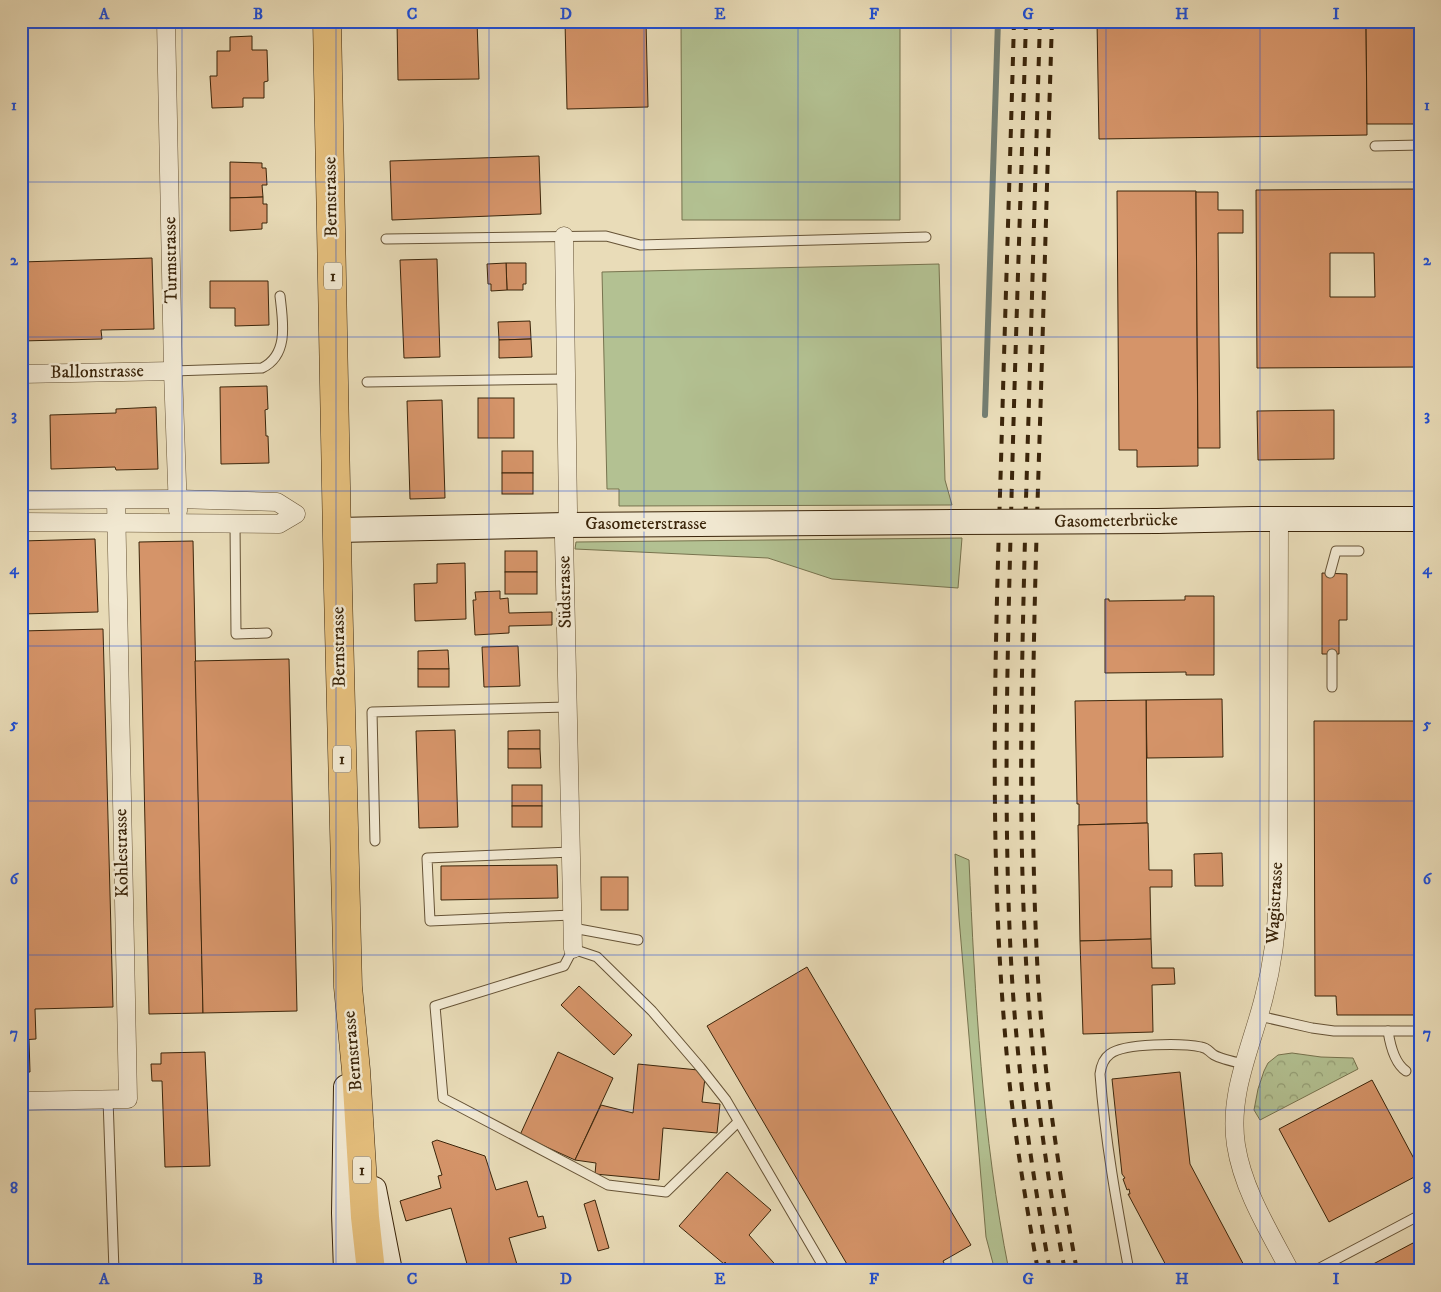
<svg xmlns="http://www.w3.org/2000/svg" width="1441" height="1292" viewBox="0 0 1441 1292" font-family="'IM FELL DW Pica',serif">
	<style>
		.green { fill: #b3c192; stroke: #77734e }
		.park { fill: url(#park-crowns); stroke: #77734e }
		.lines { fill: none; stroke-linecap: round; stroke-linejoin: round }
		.stream { stroke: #747e72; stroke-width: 6 }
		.building { fill: #d59469; stroke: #3b250a; fill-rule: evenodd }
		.lane-casing { stroke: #665336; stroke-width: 11 }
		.street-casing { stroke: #665336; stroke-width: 19 }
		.secondary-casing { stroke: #3b250a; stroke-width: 26 }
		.primary-casing { stroke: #3b250a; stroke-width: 29 }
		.lane { stroke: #f1e8d1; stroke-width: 9 }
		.street { stroke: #f1e8d1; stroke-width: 18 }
		.secondary { stroke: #f1e8d1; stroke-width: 24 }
		.primary { stroke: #e4be7c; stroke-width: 28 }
		.rail { stroke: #3b250a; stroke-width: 4; stroke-dasharray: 9 9; stroke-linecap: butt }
		.secondary-bridge-casing { stroke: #3b250a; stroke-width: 26; stroke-linecap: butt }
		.secondary-bridge { stroke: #f1e8d1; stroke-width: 24 }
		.grid { fill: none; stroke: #1d4ed8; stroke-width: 1; stroke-opacity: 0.55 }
		.labels { text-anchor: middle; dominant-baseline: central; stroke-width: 5; stroke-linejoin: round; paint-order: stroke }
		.shield { fill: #f1e8d1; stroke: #726046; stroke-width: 1 }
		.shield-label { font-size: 16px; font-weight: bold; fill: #3b250a }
		.street-label { font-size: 18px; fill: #3b250a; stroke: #f1e8d1 }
		.neatline { fill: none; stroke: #1d4ed8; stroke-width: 2 }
		.grid-label { font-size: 16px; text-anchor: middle; font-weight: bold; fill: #1d4ed8 }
	</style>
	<defs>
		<pattern id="park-crowns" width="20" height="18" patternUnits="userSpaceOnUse" patternTransform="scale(1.25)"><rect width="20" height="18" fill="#b3c192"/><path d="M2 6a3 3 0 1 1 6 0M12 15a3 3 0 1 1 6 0" fill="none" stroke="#939d75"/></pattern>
	</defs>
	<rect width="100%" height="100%" fill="#e9dcb8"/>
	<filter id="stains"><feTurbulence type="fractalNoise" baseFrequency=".004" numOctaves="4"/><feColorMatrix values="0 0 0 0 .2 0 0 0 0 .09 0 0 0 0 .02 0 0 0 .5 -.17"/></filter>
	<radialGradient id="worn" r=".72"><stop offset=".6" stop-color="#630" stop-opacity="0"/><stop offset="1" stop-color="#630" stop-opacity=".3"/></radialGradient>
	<g class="green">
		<path d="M681,21H900V220H682Z"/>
		<path d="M939,264L945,480L952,505L619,506V489H607L602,272Z"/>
		<path d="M962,538L958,588L832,579L768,558L575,549L576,542Z"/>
		<path d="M955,854L969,860C975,997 982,1136 1009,1271H995L986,1237L959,918Z"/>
	</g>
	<path class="park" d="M1292,1053L1321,1057L1353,1058L1358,1069L1260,1120L1254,1110L1258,1089L1264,1071L1268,1063L1278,1055Z"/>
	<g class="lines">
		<path class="stream" d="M985,415L998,21"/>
	</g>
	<g class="building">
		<path d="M397,21H477L479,79L398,80Z"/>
		<path d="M565,21H646L648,107L567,109Z"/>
		<path d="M1097,21H1366L1367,135L1099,139Z"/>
		<path d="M1366,21H1420V124H1367Z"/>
		<path d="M252,36V50H267L268,81L264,82V98H243V107L212,108L210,76H217V51H230V37Z"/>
		<path d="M539,156L541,214L392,220L390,161Z"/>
		<path d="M230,162L262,163V168H266L267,185H262L263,197L230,198Z"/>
		<path d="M1420,189V367L1257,368L1256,190ZM1330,253H1374L1375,297H1330Z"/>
		<path d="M1117,191H1196L1198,466L1137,467V450H1119Z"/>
		<path d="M1196,192H1218V210H1243V233H1218L1220,448H1198Z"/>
		<path d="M263,197V204H267V223H262V229L230,231V198Z"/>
		<path d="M152,258L154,329L101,330L102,339L21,341V262Z"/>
		<path d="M437,259L440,357L404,358L400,260Z"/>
		<path d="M506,263H526V284H523V290H507Z"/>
		<path d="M506,263L507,290L491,291V284H488L487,264Z"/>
		<path d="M210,281H268L269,325L235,326V308H210Z"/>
		<path d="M530,321L531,339L499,340L498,322Z"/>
		<path d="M531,339L532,357L499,358V340Z"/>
		<path d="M267,386L268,409L265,410L266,436H268L269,463L221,464L220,387Z"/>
		<rect x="478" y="398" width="36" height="40"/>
		<path d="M442,400L445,498L410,499L407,401Z"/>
		<path d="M156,407L158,469L116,470L115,467L51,469L50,415L116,413V409Z"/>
		<path d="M1334,410V459L1258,460L1257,411Z"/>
		<rect x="502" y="451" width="31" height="22"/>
		<rect x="502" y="473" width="31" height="21"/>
		<path d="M95,539L98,612L21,614V541Z"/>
		<path d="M193,541L203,1013L149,1014L139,542Z"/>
		<rect x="505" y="551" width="32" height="21"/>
		<path d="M465,563L466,619L415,621L414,584L437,583V564Z"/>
		<rect x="505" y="572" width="32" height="22"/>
		<path d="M1322,573L1347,574V620H1339V654H1322Z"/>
		<rect x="1419" y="583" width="1" height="70"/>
		<path d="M500,591V599L508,598L509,613L552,612V625L509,626V633L475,635L473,600H476L475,592Z"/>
		<path d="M1185,596H1214V675H1186V672L1105,673V599H1109V601L1185,600Z"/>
		<path d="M103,629L113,1007L35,1009L36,1039L21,1040V631Z"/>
		<path d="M518,646L520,686L484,687L482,647Z"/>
		<path d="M448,650L449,669H418V651Z"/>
		<path d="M289,659L297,1011L203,1013L195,661Z"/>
		<rect x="418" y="669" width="31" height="18"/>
		<path d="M1222,699L1223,757L1147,758L1146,700Z"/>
		<path d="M1146,700L1147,823L1079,825V804H1077L1075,701Z"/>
		<path d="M1314,721H1420V1015H1337L1336,996H1315Z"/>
		<path d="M455,730L458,827L419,828L416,731Z"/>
		<path d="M540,730V749H508V731Z"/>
		<path d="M508,749H540L541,768H508Z"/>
		<rect x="512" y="785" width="30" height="21"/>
		<rect x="512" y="806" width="30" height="21"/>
		<path d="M1148,823L1149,870H1172V887H1150L1151,939L1080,941L1078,825Z"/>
		<path d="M1222,853L1223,886H1195L1194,854Z"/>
		<path d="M557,865L558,898L441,900V866Z"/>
		<rect x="601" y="877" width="27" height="33"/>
		<path d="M1151,939L1152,968H1174L1175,984L1152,985L1153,1032L1083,1034L1080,941Z"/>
		<path d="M807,967L971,1245L943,1261L948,1271H851L707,1026Z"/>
		<path d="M579,986L632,1035L614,1055L561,1005Z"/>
		<path d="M21,1040H29L30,1072H21Z"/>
		<path d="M205,1052L210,1166L165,1167L162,1081H152L151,1064H161V1053Z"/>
		<path d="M558,1052L613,1078L575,1160L520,1135Z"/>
		<path d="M638,1064L698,1070L705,1078L702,1102L720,1104L717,1133L663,1128L659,1180L595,1174L596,1163L575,1160L601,1105L633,1113Z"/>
		<path d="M1180,1072L1190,1164L1247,1271H1169L1128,1194H1130L1129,1189L1127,1190L1123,1179L1125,1178L1122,1174L1112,1079Z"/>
		<path d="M1372,1080L1420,1170V1174L1329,1222L1279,1129Z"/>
		<path d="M437,1140L485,1156L496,1190L527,1181L538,1217L543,1216L546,1228L509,1238L519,1271H469L451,1208L406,1221L400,1201L441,1188L438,1176L442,1175L432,1142Z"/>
		<path d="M727,1172L771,1210L749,1235L781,1271H733L725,1262L724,1264L679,1226Z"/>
		<path d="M595,1200L609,1248L598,1251L584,1204Z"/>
		<path d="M1413,1243L1420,1255V1271H1360Z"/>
	</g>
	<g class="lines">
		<g class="lane-casing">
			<g id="lane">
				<path d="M1375,146L1420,145"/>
				<path d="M386,239L606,236L640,245L926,237"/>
				<path d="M173,371L262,368C289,355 283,322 280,296"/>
				<path d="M367,382L565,379"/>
				<path d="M235,524L236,634L267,633"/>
				<path d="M1330,573L1336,551H1359"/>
				<path d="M1332,654V687"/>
				<path d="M375,841L372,712L568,707"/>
				<path d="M571,852L427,858L430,921L572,915"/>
				<path d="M573,928L638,940"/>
				<path d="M1259,1016L1312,1028L1334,1031H1420"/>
				<path d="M1388,1031C1390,1044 1394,1063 1406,1071"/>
				<path d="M108,1099L114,1271"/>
				<path d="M738,1122L666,1192L608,1185L443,1098L435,1006L564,966L573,949L597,957L652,1011L700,1067L726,1100L826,1271"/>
				<path d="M1129,1271C1117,1206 1105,1140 1100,1074C1101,1066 1103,1059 1110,1054C1124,1043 1183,1043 1201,1047C1208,1048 1209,1052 1214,1055C1221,1059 1235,1062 1244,1064"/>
				<path d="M1314,1271L1420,1215"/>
			</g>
		</g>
		<g class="street-casing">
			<g id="street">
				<path d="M166,21L173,371L178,511"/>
				<path d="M564,236L568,511L564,538L573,949"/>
				<path d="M21,374L173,371"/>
				<path d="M21,500L177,499L277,502L296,514L279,524L21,522"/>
				<path d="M1279,519L1278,895C1277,929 1273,963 1264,997C1252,1046 1228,1093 1236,1145C1243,1190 1269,1231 1290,1271"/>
				<path d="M21,1101L128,1099L116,500"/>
			</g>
		</g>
		<g class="secondary-casing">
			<g id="secondary">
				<path d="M1157,521L1252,519H1420"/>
				<path d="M338,530L566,525L954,522"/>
				<path d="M346,1087L344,1213L346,1271"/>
				<path d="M374,1189L390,1271"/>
			</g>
		</g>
		<g class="primary-casing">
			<path id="primary" d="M327,21L338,589L348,987L356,1070L365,1217L371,1271"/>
		</g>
		<use href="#lane" class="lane"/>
		<use href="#street" class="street"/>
		<use href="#secondary" class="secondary"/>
		<use href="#primary" class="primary"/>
		<g class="rail">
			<path d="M1014,21C1010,168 1005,315 1001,462C995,652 989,844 1005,1034C1011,1114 1024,1192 1038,1271"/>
			<path d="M1026,21C1021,187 1015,353 1011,518C1007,671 1003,825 1012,978C1018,1076 1032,1174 1050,1271"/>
			<path d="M1040,21C1035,181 1031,340 1026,499C1022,659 1017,818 1027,978C1033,1076 1046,1174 1065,1271"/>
			<path d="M1052,21C1047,176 1043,332 1038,487C1033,650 1029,814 1038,978C1044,1076 1059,1174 1077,1271"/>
		</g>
		<g class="secondary-bridge-casing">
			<path id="secondary-bridge" d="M954,522L1157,521"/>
		</g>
		<use href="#secondary-bridge" class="secondary-bridge"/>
	</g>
	<path class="grid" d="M182,21V1271M336,21V1271M489,21V1271M644,21V1271M798,21V1271M951,21V1271M1106,21V1271M1260,21V1271M21,182H1420M21,337H1420M21,491H1420M21,646H1420M21,801H1420M21,955H1420M21,1110H1420"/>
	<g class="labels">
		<g class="shield">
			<rect x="324" y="262.5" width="18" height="27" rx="4"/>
			<rect x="333" y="745.5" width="18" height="27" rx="4"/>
			<rect x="353" y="1156.5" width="18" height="27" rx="4"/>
		</g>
		<g class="shield-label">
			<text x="333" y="276">1</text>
			<text x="342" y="759">1</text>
			<text x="362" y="1170">1</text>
		</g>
		<g class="street-label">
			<text transform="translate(331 197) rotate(-91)">Bernstrasse</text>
			<text transform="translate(171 260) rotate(-91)">Turmstrasse</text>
			<text transform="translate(97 372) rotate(-1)">Ballonstrasse</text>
			<text transform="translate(1116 521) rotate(-1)">Gasometerbrücke</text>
			<text x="646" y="524">Gasometerstrasse</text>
			<text transform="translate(565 592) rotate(-91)">Südstrasse</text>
			<text transform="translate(339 647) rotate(-91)">Bernstrasse</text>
			<text transform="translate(122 853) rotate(-91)">Kohlestrasse</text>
			<text transform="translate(1275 903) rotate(-87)">Wagistrasse</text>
			<text transform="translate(353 1051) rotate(-95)">Bernstrasse</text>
		</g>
	</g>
	<rect width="1441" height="1292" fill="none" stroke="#e9dcb8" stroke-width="55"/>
	<rect x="28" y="28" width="1386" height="1236" class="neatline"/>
	<g class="grid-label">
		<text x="104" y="19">A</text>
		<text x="258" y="19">B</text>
		<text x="412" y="19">C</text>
		<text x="566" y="19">D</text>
		<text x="720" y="19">E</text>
		<text x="874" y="19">F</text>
		<text x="1028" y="19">G</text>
		<text x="1182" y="19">H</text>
		<text x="1336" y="19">I</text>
		<text x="14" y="110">1</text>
		<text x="1427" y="110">1</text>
		<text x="14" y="265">2</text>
		<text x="1427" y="265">2</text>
		<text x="14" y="420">3</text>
		<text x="1427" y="420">3</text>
		<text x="14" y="574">4</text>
		<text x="1427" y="574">4</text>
		<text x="14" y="729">5</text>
		<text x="1427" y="729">5</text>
		<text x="14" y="884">6</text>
		<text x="1427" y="884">6</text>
		<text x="14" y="1038">7</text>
		<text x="1427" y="1038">7</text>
		<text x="14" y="1193">8</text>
		<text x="1427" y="1193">8</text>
		<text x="104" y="1284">A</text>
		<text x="258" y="1284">B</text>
		<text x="412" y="1284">C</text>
		<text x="566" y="1284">D</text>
		<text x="720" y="1284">E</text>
		<text x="874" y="1284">F</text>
		<text x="1028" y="1284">G</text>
		<text x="1182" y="1284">H</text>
		<text x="1336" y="1284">I</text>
	</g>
	<rect width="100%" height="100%" filter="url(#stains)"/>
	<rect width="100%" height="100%" fill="url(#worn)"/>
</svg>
